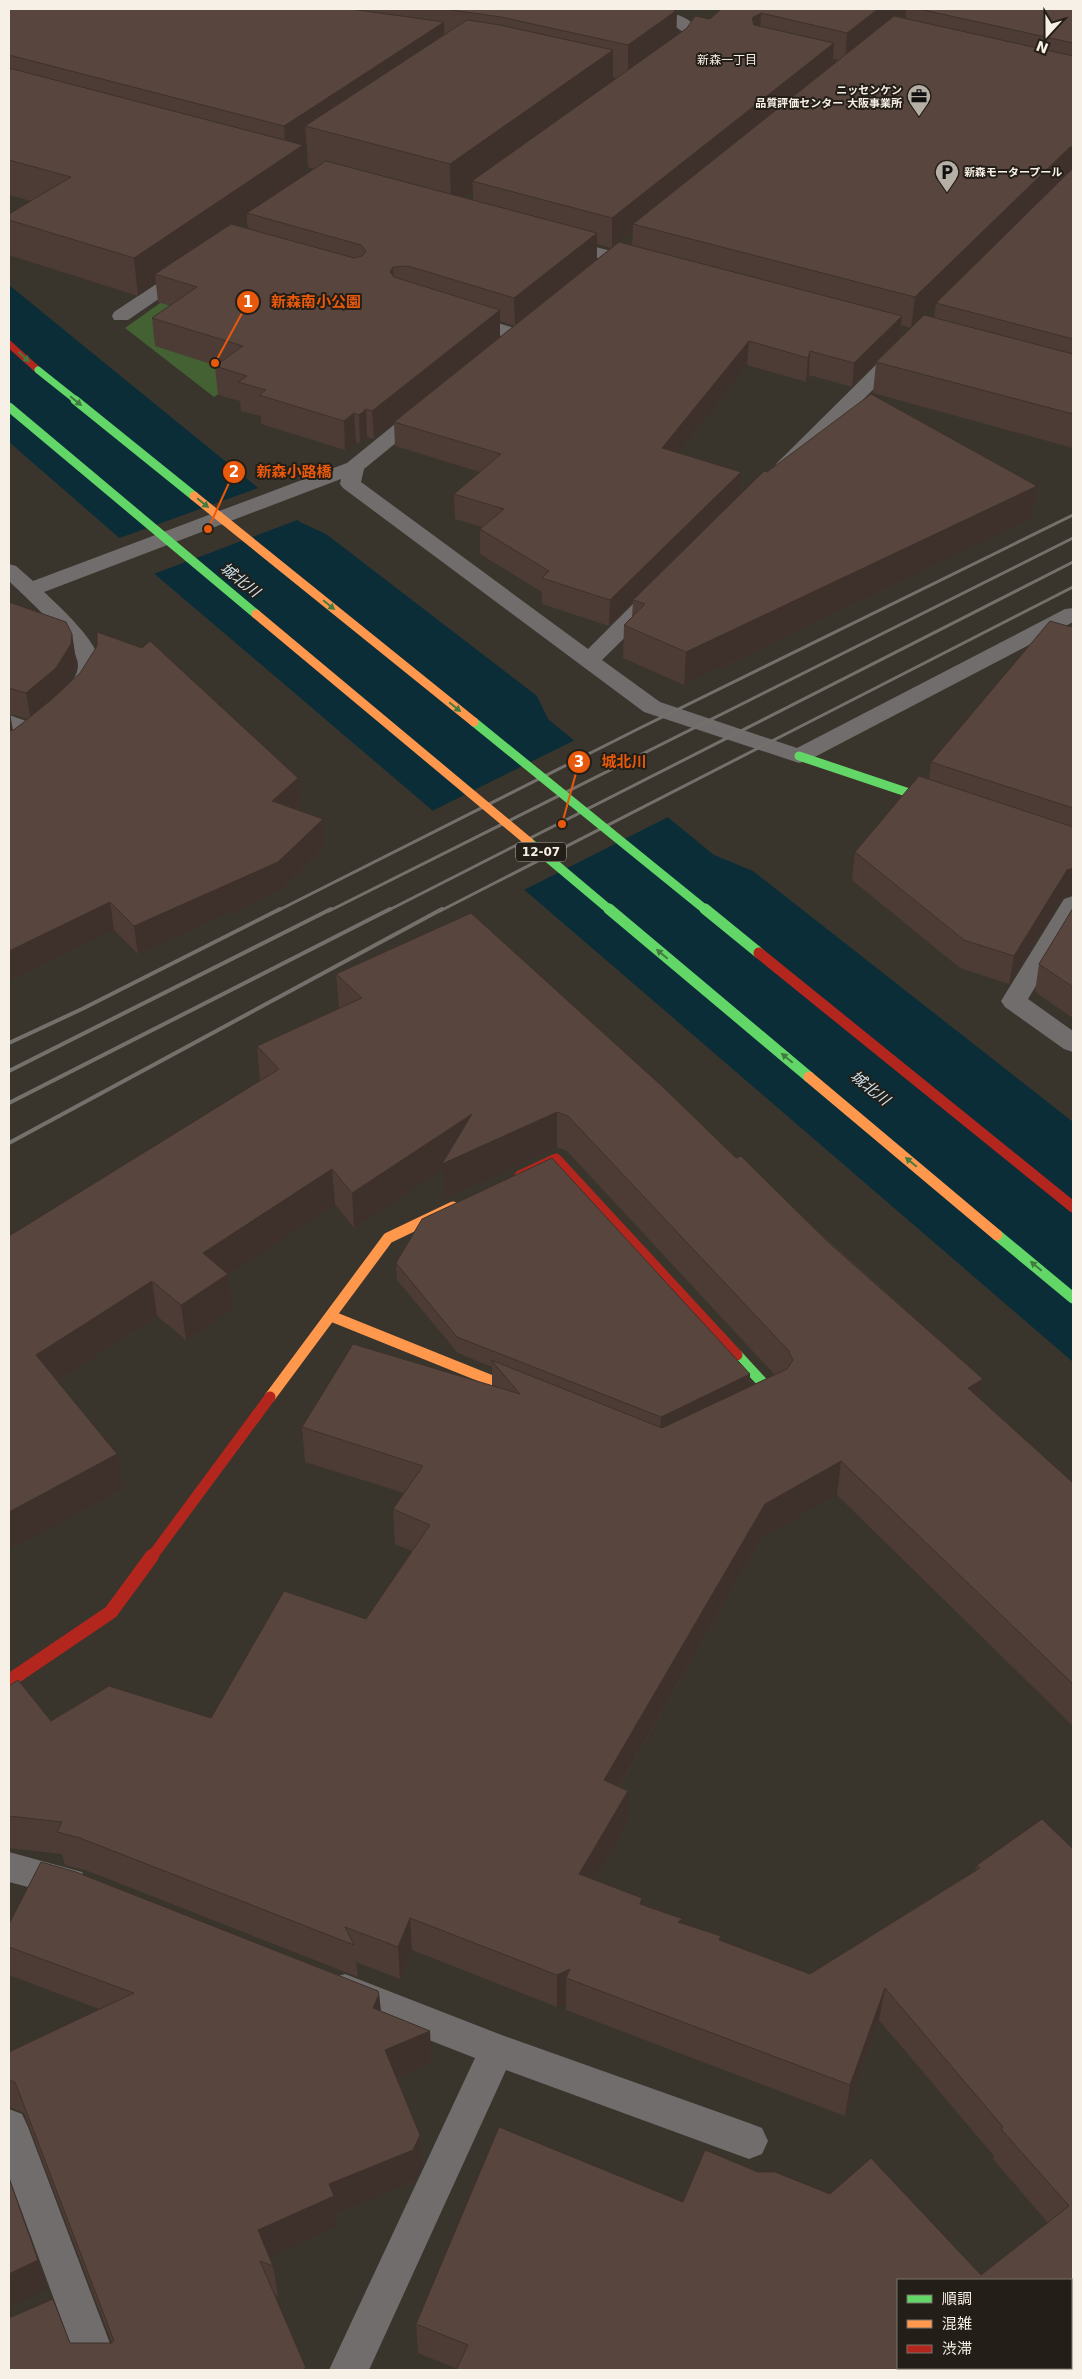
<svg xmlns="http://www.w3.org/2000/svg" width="1082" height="2379" viewBox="0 0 1082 2379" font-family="'DejaVu Sans','Noto Sans JP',sans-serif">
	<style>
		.green { fill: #436132 }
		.water { fill: #0b2d38 }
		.pier { fill: #3a352c }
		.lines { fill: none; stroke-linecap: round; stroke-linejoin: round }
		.lane { fill: #716d6d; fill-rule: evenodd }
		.street { fill: #716d6d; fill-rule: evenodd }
		.fast-far1 { stroke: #63d668; stroke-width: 9 }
		.fast { stroke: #63d668; stroke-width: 11 }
		.slow { stroke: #ff974d; stroke-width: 11 }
		.jam-far2 { stroke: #b3261e; stroke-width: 7 }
		.jam-far1 { stroke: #b3261e; stroke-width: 11 }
		.jam { stroke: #b3261e; stroke-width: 14 }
		.rail-far1 { stroke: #74706c; stroke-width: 3 }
		.rail { stroke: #74706c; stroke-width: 4 }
		.fast-bridge-far2 { stroke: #63d668; stroke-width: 7 }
		.fast-bridge-far1 { stroke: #63d668; stroke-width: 9 }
		.fast-bridge { stroke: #63d668; stroke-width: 11 }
		.slow-bridge-far1 { stroke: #ff974d; stroke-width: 9 }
		.slow-bridge { stroke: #ff974d; stroke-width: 11 }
		.jam-bridge { stroke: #b3261e; stroke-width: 11 }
		.wall { fill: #4c3c35; fill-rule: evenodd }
		.shaded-wall { fill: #3e312b }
		.building { fill: #58463e; stroke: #3e312b; fill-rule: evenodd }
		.oneway { fill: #437a40 }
		.labels { text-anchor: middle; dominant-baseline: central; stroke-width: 4; stroke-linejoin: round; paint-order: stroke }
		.far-poi-label { font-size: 11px; font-weight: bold; fill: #f7f0e6; stroke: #231e17; text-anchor: end }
		.far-neighbourhood-label { font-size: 12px; fill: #f7f0e6; stroke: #231e17 }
		.shield { fill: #231e17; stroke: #b7b1a8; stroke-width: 1 }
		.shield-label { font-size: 12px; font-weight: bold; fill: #f7f0e6 }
		.water-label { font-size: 15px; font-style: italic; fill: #cde5f0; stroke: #231e17 }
		.leader { fill: none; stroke: #e8590c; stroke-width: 2 }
		.callout-dot { fill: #e8590c; stroke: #231e17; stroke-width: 2 }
		.mark-label { font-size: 15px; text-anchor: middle; font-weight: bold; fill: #fff }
		.callout-label { font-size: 15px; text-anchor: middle; font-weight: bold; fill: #e8590c; stroke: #231e17; stroke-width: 4; stroke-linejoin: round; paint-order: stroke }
	</style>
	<rect width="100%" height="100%" fill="#3a352c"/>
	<path class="green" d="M191,281L320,319L214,397L125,328Z"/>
	<path class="water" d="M9,285L300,522L326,534L537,696L548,719L714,855L753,871L1073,1122V1362L412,793L151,571L117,536L9,442Z"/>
	<g class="pier">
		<path d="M261,487L300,519L151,575L117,539Z"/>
		<path d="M577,739L670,816L522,891L430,812Z"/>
	</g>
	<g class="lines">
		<g class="lane">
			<path d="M624,9C648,8 685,9 700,31C692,43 685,64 667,59L665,56L673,49L683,32L669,22L627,12Z"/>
			<path d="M189,265L195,266L198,270L195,274L128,320H114L112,316L114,312L183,266Z"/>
			<path d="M1073,896V924L1028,999L1073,1031V1052L1064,1049L1005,1007L1001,1001L1064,899Z"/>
		</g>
		<g class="street">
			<path d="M561,238L646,260L649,264L646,268L640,269L555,247L552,243L555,239Z"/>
			<path d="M463,312L524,331L526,335L524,339L517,341L456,322L454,318L456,314Z"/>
			<path d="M901,345L908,347L910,351L908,355L791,471L784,473L777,471L774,467L777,463L894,347Z"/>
			<path d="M423,405L430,407L433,411L430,415L364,469L361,482L588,649L643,594L651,593L659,594L662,599L659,604L602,660L660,702L797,748L1065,609L1073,608V622L807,761L799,763L644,712L343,488L340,484L341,479L44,592C59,606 102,645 100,666C99,678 90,688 83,697L75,699L67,697L64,692C70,684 78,676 78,665C79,644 24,596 9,581V564L16,566L33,581L347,463L416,407Z"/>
			<path d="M9,715L41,726L44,731L41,736L33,738L9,730Z"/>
			<path d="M9,1852L82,1872L87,1883L82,1894L70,1898L9,1882Z"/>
			<path d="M345,1974L499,2034L749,2123L762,2128L768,2141L762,2154L749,2159L506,2070L369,2370H329L475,2058L332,2002L327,1990L332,1978Z"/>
			<path d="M9,2109L22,2114L28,2127L120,2370H80L9,2177Z"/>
		</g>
		<path class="fast-far1" d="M799,756L942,804"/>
		<path class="fast" d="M737,1355L773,1394L756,1403"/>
		<g class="slow">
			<path d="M331,1316L527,1395"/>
			<path d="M270,1397L388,1238L453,1207"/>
		</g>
		<path class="jam-far2" d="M9,344L38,370"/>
		<g class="jam-far1">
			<path d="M520,1176L556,1159L737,1355"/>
			<path d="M151,1558L270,1397"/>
		</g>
		<path class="jam" d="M9,1681L111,1612L152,1556"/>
		<g class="rail-far1">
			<path d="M277,911L638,729L1073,515"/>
			<path d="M329,911L1073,538"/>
			<path d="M387,911L1073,562"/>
			<path d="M440,911L1073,587"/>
		</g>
		<g class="rail">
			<path d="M9,1043L82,1009L280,909"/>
			<path d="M9,1071L331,909"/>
			<path d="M9,1103L390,909"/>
			<path d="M9,1143L442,909"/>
		</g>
		<path class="fast-bridge-far2" d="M38,370L77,401"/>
		<g class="fast-bridge-far1">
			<path d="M75,400L194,496"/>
			<path d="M9,407L256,614"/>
			<path d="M474,722L707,911"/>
			<path d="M529,842L611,911"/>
		</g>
		<g class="fast-bridge">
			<path d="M609,909L809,1077"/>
			<path d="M705,909L759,953"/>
			<path d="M997,1235L1073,1298"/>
		</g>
		<g class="slow-bridge-far1">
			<path d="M194,496L474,722"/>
			<path d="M256,614L529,842"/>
		</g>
		<path class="slow-bridge" d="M809,1077L997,1235"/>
		<path class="jam-bridge" d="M759,953L1073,1207"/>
	</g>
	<g class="wall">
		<path d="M9,9H677L676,36L710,19L721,9H1073V448L873,393L876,363L852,387L809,375L806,382L747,365L677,453L741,472L740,495L767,472L1037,486L1032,518L684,685L623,658L624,625L632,617L633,602L609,626L542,604V592L480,554V529L482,527L455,519L454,494L480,472L395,446L394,423L374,439L367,437L360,443L356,442L345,450L261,424V416L241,411L240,401L218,395L215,366H217L155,346L152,318L170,306L158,302L156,284L138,296L9,255V214L31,201L9,195ZM906,12V18L900,17ZM833,59L839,60L832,65ZM613,77L618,78L613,81ZM307,148L308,167L314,169L305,175L304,150ZM473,190V200L463,197ZM247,221L248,228L240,226ZM633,231L632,245L619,242ZM597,244L611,248L597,259ZM936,304L934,318L924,315ZM500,321L514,326L500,337ZM901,325L911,328L899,339Z"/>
		<path d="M9,596L10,603L72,634L76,661L75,671L65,687L298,778L300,805L296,809L323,819L325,846L281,890L138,954L114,930L9,981ZM10,714L28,719L13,730Z"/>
		<path d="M1073,624V895L1062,898L1009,984L960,968L852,880L855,852L929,780L931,762Z"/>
		<path d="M1073,908V1018L1035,992L1039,964Z"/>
		<path d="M336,974L736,1158L983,1379L979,1398L1073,1483V1726L837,1495L761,1538L619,1787L627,1824L594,1880L642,1905L720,1940L810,1974L975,1872L977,1865L1073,1849V2370L457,2369L418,2353L416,2324L683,2202L981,2275L1048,2223L993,2159L994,2156L879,2020L845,2116L566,2010V2003L557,2007L412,1950L400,1979L356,1962L358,1977L88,1871L65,1865L62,1854L9,1848V1686L51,1721L211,1718L366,1619L412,1551L395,1544L393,1509L404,1493L305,1462L302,1427L492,1386V1367L458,1353L397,1280L396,1263L750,1374L749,1387L775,1375L567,1151L557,1147L444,1199L443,1169L354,1228L335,1204L228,1275L232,1309L186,1340L157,1316L57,1381L117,1454L123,1489L9,1550V1236L260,1081L257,1046L339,1008Z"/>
		<path d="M9,1924L379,1994L381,2011L430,2031L431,2062L397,2078L420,2135L423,2166L415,2181L336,2213L338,2226L269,2257L273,2266L278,2296L274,2294L307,2370L70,2343H112L24,2113L10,2107L9,2108V2052L99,2009L9,1975Z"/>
	</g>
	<g class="shaded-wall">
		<path d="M676,9H677L676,40L628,80V45Z"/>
		<path d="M878,9H906V12L845,61L847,33Z"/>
		<path d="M761,13L759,41L752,18Z"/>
		<path d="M444,22L445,56L305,126L307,148L304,150L306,182L247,213V221L165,277L155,274L156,284L138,296L134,258L286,157L284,126Z"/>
		<path d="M834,43L832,72L633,224V231L612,248V218Z"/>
		<path d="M613,50V90L472,181L473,190L451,205L450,164Z"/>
		<path d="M1070,147H1073V176L1066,177L911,328L915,297Z"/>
		<path d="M597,233V260L515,326L514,298Z"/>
		<path d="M393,267L394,294L390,272Z"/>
		<path d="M500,310V338L394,422V423L374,439L372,411Z"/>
		<path d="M902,316L899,340L876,362V363L852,387L854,363Z"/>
		<path d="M749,341L747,365L662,473V448Z"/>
		<path d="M810,351L809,375L806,382L808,358Z"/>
		<path d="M366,409L367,437L360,443L359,415Z"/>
		<path d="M354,413L356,442L345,450L344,421Z"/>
		<path d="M741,472L740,497L633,600V602L609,626L610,600Z"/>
		<path d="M1037,486L1032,518L684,685L686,652Z"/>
		<path d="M72,634L76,661L75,671L60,695L31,720L26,693Z"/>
		<path d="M9,706L13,734L9,738Z"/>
		<path d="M298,778L300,805L274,829L272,801Z"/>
		<path d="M323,819L325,846L281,890L138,954L134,926Z"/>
		<path d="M1073,868V895L1062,898L1009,984L1014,956L1067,870Z"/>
		<path d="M110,902L114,930L9,981V951Z"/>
		<path d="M557,1112V1147L444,1199L443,1169L354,1228L352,1193L472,1114Z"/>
		<path d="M332,1169L335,1204L228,1275L232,1309L186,1340L181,1305L203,1253Z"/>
		<path d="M152,1281L157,1316L43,1390L36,1355Z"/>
		<path d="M750,1374L749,1390L660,1434L661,1417Z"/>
		<path d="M983,1379L976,1413L968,1388Z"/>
		<path d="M117,1454L123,1489L9,1550V1512Z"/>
		<path d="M841,1461L837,1495L761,1538L603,1814L604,1780L765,1504Z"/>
		<path d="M628,1791L627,1824L578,1907L579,1874Z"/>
		<path d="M410,1918L412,1950L400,1979L398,1947Z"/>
		<path d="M570,1969L566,1978V2003L557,2007V1975Z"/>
		<path d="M885,1988L879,2020L845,2116L850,2085Z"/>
		<path d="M379,1994L382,2025L373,2008Z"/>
		<path d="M430,2031L431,2062L388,2082L385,2050Z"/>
		<path d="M420,2135L423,2166L415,2181L336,2213L338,2226L263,2260L258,2230L329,2184Z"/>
		<path d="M38,2260L48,2289L9,2308V2274Z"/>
	</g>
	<g class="building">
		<path d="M9,9H351L444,22L284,126L9,55Z"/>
		<path d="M445,9H676L673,13L628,45L501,17Z"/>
		<path d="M721,9H878L847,33L761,13L752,18L754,25L834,43L612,218L472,181L687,28L695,16L710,19Z"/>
		<path d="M919,9H1073V43Z"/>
		<path d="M894,16L1073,56V147H1070L915,297L633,224Z"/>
		<path d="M467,20L500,25L613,50L450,164L305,126Z"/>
		<path d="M9,68L303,145L134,258L9,220V214L71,177L9,160Z"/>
		<path d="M326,161L597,233L514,298L408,266L393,267L390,272L394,277L500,310L372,411L366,409L359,415L354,413L344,421L259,395L266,390L238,382L247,376L215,366L243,346L152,318L197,287L155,274L231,224L354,258L362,256L366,251L361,245L247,213Z"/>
		<path d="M1073,168V339L936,303Z"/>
		<path d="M619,242L902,316L854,363L810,351L808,358L749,341L662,448L741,472L610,600L542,578L549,571L480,529L504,509L454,494L501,454L394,422Z"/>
		<path d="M924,315L1073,354V414L876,362Z"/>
		<path d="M871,394L1037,486L686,652L624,625L645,604L633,600L764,471L767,472Z"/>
		<path d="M9,602L66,622L72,634L71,644L56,668L26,693L9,688Z"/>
		<path d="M1050,621L1071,627L1073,624V808L931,762Z"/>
		<path d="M97,632L142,648L150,641L298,778L272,801L323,819L278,862L134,926L110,902L9,951V731L14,730L51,700L80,673L97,646Z"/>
		<path d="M919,776L1073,827V868L1067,870L1014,956L964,940L855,852Z"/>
		<path d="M1073,908V987L1039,964Z"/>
		<path d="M471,913L664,1088L736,1158L741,1156L828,1242L983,1379L968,1388L1073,1483V1684L841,1461L765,1504L604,1780L628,1791L579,1874L642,1898L640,1904L683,1919L678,1922L721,1936L719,1940L810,1974L980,1868L977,1865L1042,1819L1073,1849V2370H456L468,2345L416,2324L499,2127L683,2202L705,2150L758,2172H775L830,2194L871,2158L981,2275L1069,2206L1001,2129L1003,2127L885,1988L850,2085L566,1978L570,1969L557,1975L410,1918L398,1947L345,1927L354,1945L80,1838L57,1832L62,1822L9,1816V1686L18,1680L51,1721L109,1686L211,1718L284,1591L366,1619L430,1525L393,1509L423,1466L302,1427L353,1344L520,1394L491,1360L662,1428L787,1369L793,1360L788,1350L568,1116L557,1112L442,1164L472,1114L352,1193L332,1169L203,1253L228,1274L181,1305L152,1281L36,1355L117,1454L9,1512V1236L279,1069L257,1046L362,998L336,974ZM898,2280H1071V2368H898Z"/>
		<path d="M552,1158L750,1374L661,1417L457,1337L396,1263L422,1219Z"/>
		<path d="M41,1862L76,1872L378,1991L379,1994L373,2008L430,2031L385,2050L420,2135L413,2150L329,2184L334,2196L258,2230L273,2266L260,2261L306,2368L302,2370H9V2318L53,2299L70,2343H112L114,2341L15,2082L9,2080V2052L134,1993L9,1947V1924Z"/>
		<path d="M9,2178L38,2260L9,2274Z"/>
	</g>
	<defs><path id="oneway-solid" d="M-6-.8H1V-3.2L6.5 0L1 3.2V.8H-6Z" transform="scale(1.25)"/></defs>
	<g class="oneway">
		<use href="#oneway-solid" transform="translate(24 357) rotate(42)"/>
		<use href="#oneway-solid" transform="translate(76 401) rotate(39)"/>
		<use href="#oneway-solid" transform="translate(203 503) rotate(39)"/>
		<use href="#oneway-solid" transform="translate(329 605) rotate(39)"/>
		<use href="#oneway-solid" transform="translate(455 707) rotate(39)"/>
		<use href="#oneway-solid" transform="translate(662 954) rotate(-140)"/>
		<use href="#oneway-solid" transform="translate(787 1058) rotate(-140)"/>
		<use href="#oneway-solid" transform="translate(911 1162) rotate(-140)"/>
		<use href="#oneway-solid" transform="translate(1036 1266) rotate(-140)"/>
	</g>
	<defs>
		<g id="office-pin" transform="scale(1.25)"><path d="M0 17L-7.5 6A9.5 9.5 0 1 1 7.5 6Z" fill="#b5afa5" stroke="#231e17"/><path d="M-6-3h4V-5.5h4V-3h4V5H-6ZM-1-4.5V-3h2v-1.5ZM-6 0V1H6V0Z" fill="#111"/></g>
		<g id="parking-pin" transform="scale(1.25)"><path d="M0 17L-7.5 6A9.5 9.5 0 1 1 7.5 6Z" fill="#b5afa5" stroke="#231e17"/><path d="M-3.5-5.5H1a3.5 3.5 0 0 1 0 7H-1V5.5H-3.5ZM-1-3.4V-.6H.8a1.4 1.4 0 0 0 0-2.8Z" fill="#111"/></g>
	</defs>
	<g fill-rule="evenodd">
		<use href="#office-pin" x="919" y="96"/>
		<use href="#parking-pin" x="947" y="172"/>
	</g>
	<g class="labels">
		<g class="far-poi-label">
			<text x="902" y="90">ニッセンケン<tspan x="902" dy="13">品質評価センター 大阪事業所</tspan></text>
			<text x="964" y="172" text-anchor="start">新森モータープール</text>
		</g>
		<g class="far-neighbourhood-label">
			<text x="727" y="60">新森一丁目</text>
		</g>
		<rect class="shield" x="516" y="842.5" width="50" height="19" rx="4"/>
		<g class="shield-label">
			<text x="541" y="852">12-07</text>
		</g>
		<g class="water-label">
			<text transform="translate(240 580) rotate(38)">城北川</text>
			<text transform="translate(870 1088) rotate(39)">城北川</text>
		</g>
	</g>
	<path class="leader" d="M215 363L248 302M208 529L234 472M562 824L579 762"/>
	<g class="callout-dot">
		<circle cx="215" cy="363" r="5"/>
		<circle cx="208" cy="529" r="5"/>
		<circle cx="562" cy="824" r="5"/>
		<circle cx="248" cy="302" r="12"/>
		<circle cx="234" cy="472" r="12"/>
		<circle cx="579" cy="762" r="12"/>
	</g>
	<g class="mark-label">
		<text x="248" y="307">1</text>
		<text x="234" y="477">2</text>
		<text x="579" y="767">3</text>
	</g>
	<g class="callout-label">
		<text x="316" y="307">新森南小公園</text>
		<text x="294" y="477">新森小路橋</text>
		<text x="624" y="767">城北川</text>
	</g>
	<rect width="1082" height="2379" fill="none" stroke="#f7f0e6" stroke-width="20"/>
	<rect x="897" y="2279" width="175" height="90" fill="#231e17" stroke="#78726a"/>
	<rect x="907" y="2295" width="25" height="8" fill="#63d668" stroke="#78726a"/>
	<text x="942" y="2304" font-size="15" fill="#f7f0e6">順調</text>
	<rect x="907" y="2320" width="25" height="8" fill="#ff974d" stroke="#78726a"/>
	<text x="942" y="2329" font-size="15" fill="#f7f0e6">混雑</text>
	<rect x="907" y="2345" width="25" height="8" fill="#b3261e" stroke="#78726a"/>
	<text x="942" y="2354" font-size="15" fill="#f7f0e6">渋滞</text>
	<g transform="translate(1047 35) rotate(201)" stroke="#231e17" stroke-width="4" paint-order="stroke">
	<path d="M0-4L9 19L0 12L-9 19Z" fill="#f7f0e6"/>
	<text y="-8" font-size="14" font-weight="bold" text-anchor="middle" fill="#f7f0e6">N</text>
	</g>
</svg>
